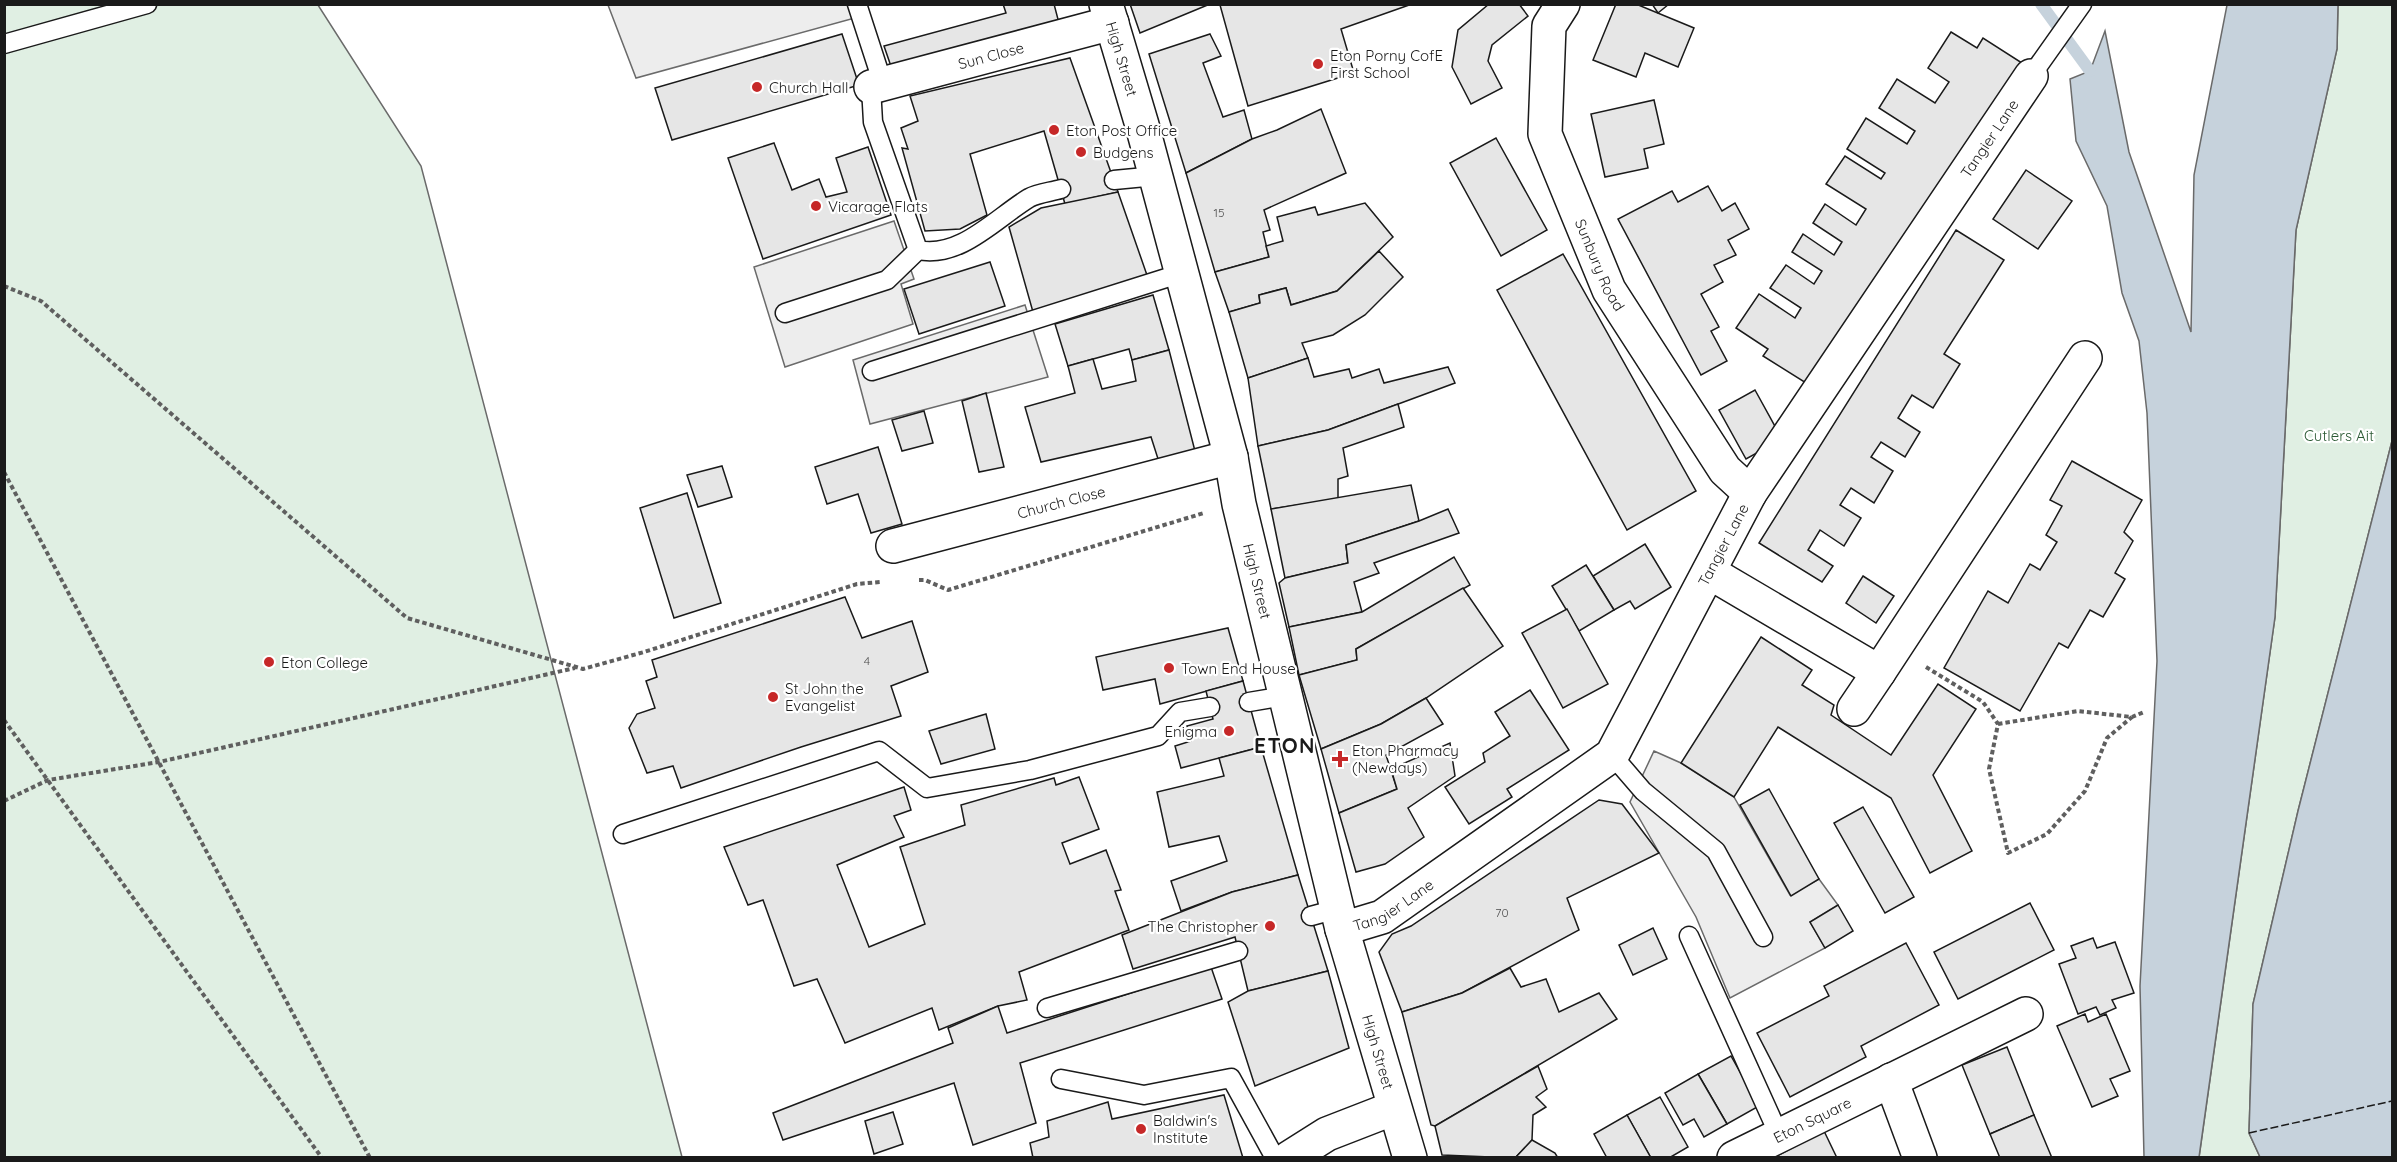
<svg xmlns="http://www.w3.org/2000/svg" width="2397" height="1162" viewBox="0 0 2397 1162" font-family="Quicksand,sans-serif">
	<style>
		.green { fill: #e0efe3; stroke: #6a6a6a; stroke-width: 1.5 }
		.parking { fill: #ededed; stroke: #6a6a6a; stroke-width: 1.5 }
		.water { fill: #c6d2dc; stroke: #6a6a6a; stroke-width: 1.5 }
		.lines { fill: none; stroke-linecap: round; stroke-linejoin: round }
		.stream { stroke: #c6d2dc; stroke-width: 12 }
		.building { fill: #e6e6e6; stroke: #1a1a1a; stroke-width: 1.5 }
		.service-casing { stroke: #1a1a1a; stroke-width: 21 }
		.minor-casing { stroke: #1a1a1a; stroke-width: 36 }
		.tertiary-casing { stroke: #1a1a1a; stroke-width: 36 }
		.secondary-casing { stroke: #1a1a1a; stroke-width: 36 }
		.path { stroke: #5f5f5f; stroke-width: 4; stroke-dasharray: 4.5 3; stroke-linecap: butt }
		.service { stroke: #fff; stroke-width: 18 }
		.minor { stroke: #fff; stroke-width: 33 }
		.tertiary { stroke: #fff; stroke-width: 33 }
		.secondary { stroke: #fff; stroke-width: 33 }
		.fence { stroke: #1a1a1a; stroke-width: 1.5; stroke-dasharray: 8 3; stroke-linecap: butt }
		.poi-dot { fill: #c62828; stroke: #fff; stroke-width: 2 }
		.labels { text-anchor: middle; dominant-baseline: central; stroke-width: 4.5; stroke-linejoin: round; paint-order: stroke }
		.number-label { font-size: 12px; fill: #4d4d4d }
		.street-label { font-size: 15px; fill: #1a1a1a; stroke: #fff }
		.poi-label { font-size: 15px; fill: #1a1a1a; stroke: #fff; text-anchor: start }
		.park-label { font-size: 15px; fill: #2b5a34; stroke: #fff }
		.district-label { font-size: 21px; font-weight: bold; letter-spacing: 1.5px; fill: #1a1a1a; stroke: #fff }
	</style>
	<rect width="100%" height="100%" fill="#fff"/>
	<g class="green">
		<path d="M5,5H318L421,166L682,1157H5Z"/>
		<path d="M2338,5H2392V441L2298,811L2253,1004L2249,1133L2260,1157L2199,1158L2275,617L2296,230L2337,49Z"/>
	</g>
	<g class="parking">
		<path d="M858,4L862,16L636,78L608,5Z"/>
		<path d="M894,221L914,279L901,284L913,324L785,367L754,267Z"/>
		<path d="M1025,305L1048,377L870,424L853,360Z"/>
		<path d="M1654,751L1681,763L1734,797L1790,895L1819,879L1838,905L1810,922L1825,948L1730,998L1696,917L1630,802Z"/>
	</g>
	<g class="water">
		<path d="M2227,5H2338L2337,49L2296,230L2275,617L2199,1157H2144L2140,986L2157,661L2147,413L2139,341L2122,293L2107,206L2076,141L2070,79L2090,71L2105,31L2129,152L2191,332L2194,175Z"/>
		<path d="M2392,441V1157H2260L2249,1133L2253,1004L2298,811Z"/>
	</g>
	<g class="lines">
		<path class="stream" d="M2041,4L2090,71"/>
	</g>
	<g class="building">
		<path d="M1003,4H1054L1060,27L894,75L884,46L1006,13Z"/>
		<path d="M1130,4H1210L1140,33Z"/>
		<path d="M1412,4L1341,29L1354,73L1248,106L1220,5Z"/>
		<path d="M1489,4H1519L1528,16L1492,45L1488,61L1502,88L1471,104L1452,67L1458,30Z"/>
		<path d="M1616,4H1636L1694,28L1678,67L1645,53L1636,77L1593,60Z"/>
		<path d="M1652,4H1669L1658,13Z"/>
		<path d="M1951,32L1977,48L1983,38L2022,63L1814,388L1763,356L1768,349L1736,328L1759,294L1795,318L1801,308L1770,288L1786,265L1814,284L1822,271L1792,252L1803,234L1834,255L1842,242L1813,223L1825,204L1856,225L1866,209L1826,184L1845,156L1881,179L1885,173L1847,149L1866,118L1907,144L1915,131L1879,108L1897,79L1935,103L1949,82L1928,68Z"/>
		<path d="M842,34L859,85L672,140L655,88Z"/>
		<path d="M1210,34L1221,56L1203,63L1223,117L1244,110L1252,139L1186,173L1149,54Z"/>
		<path d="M1070,58L1118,192L1065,204L1044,131L970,154L987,215L960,229L925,231L902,148L908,149L901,128L918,121L910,96Z"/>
		<path d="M1654,100L1664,144L1644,149L1648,168L1605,177L1591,114Z"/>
		<path d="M1321,109L1346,173L1264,210L1270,230L1263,232L1269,257L1215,272L1186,173L1252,139L1277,130Z"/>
		<path d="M1496,138L1547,230L1501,256L1450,163Z"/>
		<path d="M774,143L792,190L819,179L826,197L847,192L836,158L868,147L891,215L763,259L728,158Z"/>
		<path d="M2026,170L2072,201L2038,249L1993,219Z"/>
		<path d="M1708,186L1722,211L1735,203L1749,229L1728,240L1736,255L1714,265L1723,282L1701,294L1719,327L1711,331L1727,361L1701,375L1618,219L1672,191L1678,202Z"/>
		<path d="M1118,192L1148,278L1033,312L1009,227L1041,208Z"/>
		<path d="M1365,203L1393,237L1337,291L1291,305L1286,288L1259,295L1260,303L1229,312L1215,272L1269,257L1266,246L1283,241L1277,217L1315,207L1318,215Z"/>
		<path d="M1956,230L2004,260L1944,354L1960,364L1933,408L1912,395L1898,418L1920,432L1905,457L1881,442L1871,457L1893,471L1874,503L1851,488L1840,505L1861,518L1844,546L1820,530L1808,550L1833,566L1822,582L1759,543Z"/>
		<path d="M1379,251L1403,277L1365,315L1333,335L1302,343L1308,358L1248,378L1229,312L1260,303L1259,295L1286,288L1291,305L1337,291Z"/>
		<path d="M1563,254L1696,491L1627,530L1497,290Z"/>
		<path d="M990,262L1005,306L919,334L904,289Z"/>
		<path d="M1153,295L1169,350L1132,360L1129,349L1068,366L1055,324Z"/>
		<path d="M1169,350L1196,455L1159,462L1151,437L1041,462L1025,407L1075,393L1068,366L1093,359L1102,389L1136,381L1132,360Z"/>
		<path d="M1308,358L1314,377L1349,369L1352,378L1379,369L1384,383L1448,367L1455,383L1328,430L1258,446L1248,378Z"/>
		<path d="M1755,390L1782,439L1746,459L1719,410Z"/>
		<path d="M986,393L1004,467L979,472L962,401Z"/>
		<path d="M1398,404L1404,427L1343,448L1348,476L1338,479V499L1271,509L1258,446L1328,430Z"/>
		<path d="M924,411L933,443L902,451L892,420Z"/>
		<path d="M878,447L902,524L871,533L858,494L827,504L815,467Z"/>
		<path d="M2072,461L2142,500L2124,532L2133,541L2115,573L2125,579L2103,617L2090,610L2068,648L2059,643L2020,711L1944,668L1988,591L2008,603L2030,564L2040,570L2057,542L2046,535L2062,506L2050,500Z"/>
		<path d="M722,466L732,497L698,507L687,475Z"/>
		<path d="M1411,485L1419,521L1346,545L1348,563L1285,578L1271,509Z"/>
		<path d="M687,493L721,603L674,618L640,508Z"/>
		<path d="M1448,509L1459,533L1374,563L1379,573L1354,582L1362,612L1289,627L1279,583L1285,578L1348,563L1346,545L1419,521Z"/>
		<path d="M1645,544L1671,587L1635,609L1630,601L1614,610L1593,576Z"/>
		<path d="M1454,557L1470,585L1356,649L1357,660L1299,675L1289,627L1362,612Z"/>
		<path d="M1586,565L1614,610L1579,631L1552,586Z"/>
		<path d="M1863,576L1894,596L1876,623L1846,603Z"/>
		<path d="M1463,588L1503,646L1426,698L1381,724L1321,749L1299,675L1357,660L1356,649Z"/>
		<path d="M845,597L862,638L912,621L928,672L891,686L901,716L801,747L681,788L673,766L647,773L629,728L637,714L655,708L646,681L657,677L652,660Z"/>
		<path d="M1567,609L1608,684L1563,708L1522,633Z"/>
		<path d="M1228,628L1243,681L1160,704L1155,679L1103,690L1096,657Z"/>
		<path d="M1761,637L1812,670L1802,685L1834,705L1831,715L1891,755L1938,684L1976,709L1933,775L1972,851L1930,873L1891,798L1778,727L1734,797L1681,763Z"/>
		<path d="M1243,681L1261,747L1181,768L1175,746L1191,741L1187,726L1213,719L1206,691Z"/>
		<path d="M1530,690L1569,750L1507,789L1512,797L1469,824L1445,787L1485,762L1483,753L1510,736L1495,712Z"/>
		<path d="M1426,698L1443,724L1386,755L1397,789L1339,813L1321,749L1381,724Z"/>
		<path d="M986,714L995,749L941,764L929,731Z"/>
		<path d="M1450,743L1455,776L1408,808L1424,837L1385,864L1356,872L1339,813L1397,789L1391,769Z"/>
		<path d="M1261,747L1298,875L1232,892L1181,911L1171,881L1227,861L1219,836L1169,847L1157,792L1224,776L1219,758Z"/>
		<path d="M1079,777L1099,829L1062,843L1070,864L1106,850L1121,890L1115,891L1129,930L1019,972L1027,1000L998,1006L939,1030L932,1008L845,1043L817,979L794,986L763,900L748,905L724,847L904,787L911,810L894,816L904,837L837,865L869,947L925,924L900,847L965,825L961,805L1054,778L1056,785Z"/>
		<path d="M1769,789L1819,879L1791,896L1740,805Z"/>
		<path d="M1599,800L1622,804L1659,853L1567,898L1579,930L1462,993L1402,1012L1379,952L1392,934L1411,926Z"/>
		<path d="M1863,807L1914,897L1885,913L1834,823Z"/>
		<path d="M1298,875L1328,971L1248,991L1235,937L1133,969L1122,935L1232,892Z"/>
		<path d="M2030,903L2054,950L1958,999L1934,952Z"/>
		<path d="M1838,905L1853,931L1825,948L1810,922Z"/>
		<path d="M1653,928L1667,959L1633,975L1619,945Z"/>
		<path d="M2093,938L2097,948L2115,942L2134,993L2112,1000L2116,1008L2100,1015L2096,1007L2078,1014L2059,964L2076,958L2071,946Z"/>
		<path d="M1906,943L1939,1005L1861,1046L1866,1057L1790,1097L1757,1033L1829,996L1824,986Z"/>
		<path d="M1211,967L1222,999L1020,1063L1036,1123L973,1145L954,1083L783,1140L773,1113L953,1043L948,1028L998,1006L1007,1033Z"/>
		<path d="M1510,968L1521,987L1546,979L1559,1012L1599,993L1617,1019L1435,1126L1431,1125L1402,1012L1462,993Z"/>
		<path d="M1328,971L1349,1048L1255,1086L1228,1002L1248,991Z"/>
		<path d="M2085,1014L2088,1022L2106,1014L2130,1071L2110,1079L2118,1096L2092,1107L2057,1026Z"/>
		<path d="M2007,1047L2034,1115L1990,1134L1962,1065Z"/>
		<path d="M1731,1056L1759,1106L1727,1124L1698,1074Z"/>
		<path d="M1538,1066L1547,1089L1536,1097L1546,1107L1533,1115L1532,1140L1515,1158L1442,1155L1435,1126Z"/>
		<path d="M1698,1074L1727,1124L1704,1137L1694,1119L1683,1125L1665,1093Z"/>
		<path d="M1224,1095L1243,1158H1033L1030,1143L1049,1137L1047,1121L1108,1102L1112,1119Z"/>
		<path d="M1660,1097L1688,1147L1669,1158H1651L1627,1115Z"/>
		<path d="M893,1112L903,1144L874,1154L865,1121Z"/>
		<path d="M1627,1115L1651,1158H1607L1594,1134Z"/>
		<path d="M2034,1115L2052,1158H2000L1990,1134Z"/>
		<path d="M1824,1131L1837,1158H1773Z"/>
		<path d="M1532,1140L1555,1153L1558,1158H1515Z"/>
	</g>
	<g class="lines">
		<g class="service-casing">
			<g id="service">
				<path d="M857,4L883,84"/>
				<path d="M4,44L147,4"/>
				<path d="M2031,76L2082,4"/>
				<path d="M871,87L873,122L918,250C960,259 996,218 1029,198C1038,193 1051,192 1061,189"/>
				<path d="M1114,180L1156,176"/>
				<path d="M785,313L887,280L918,250"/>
				<path d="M872,371L1182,273"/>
				<path d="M1249,702L1285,696"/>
				<path d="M1612,755L1643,791L1716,851L1763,937"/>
				<path d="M623,834L879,751L927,788L1030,770L1158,736L1180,712L1210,707"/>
				<path d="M1311,916L1337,909"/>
				<path d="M1689,936L1779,1135"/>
				<path d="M1047,1008L1238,951"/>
				<path d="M1061,1079L1144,1095L1231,1078L1275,1158"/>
			</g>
		</g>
		<g class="minor-casing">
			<g id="minor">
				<path id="s1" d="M1563,4L1549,26L1545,134L1609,290L1725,470L1750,493"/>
				<path id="s2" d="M871,87L1112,23"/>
				<path id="s3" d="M893,546L1231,457"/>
				<path d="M1709,572L1879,672L2085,358"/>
				<path d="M1854,709L1879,672"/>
				<path id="s4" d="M1342,929L1382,917L1612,755L1750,493L2031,76"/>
				<path d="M1891,1080L1920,1158"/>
				<path id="s5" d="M1734,1158L2026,1014"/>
			</g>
		</g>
		<g class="tertiary-casing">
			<path id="tertiary" d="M1289,1158L1327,1134L1394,1108"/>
		</g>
		<g class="secondary-casing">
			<g id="secondary">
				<path id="s6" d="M1106,4L1142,125L1231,457L1239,504L1342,929L1410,1158"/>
			</g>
		</g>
		<g class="path">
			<path d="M4,286L41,301L407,618L583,669L644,652L857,584L881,582"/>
			<path d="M4,472L370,1158"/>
			<path d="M919,580H925L948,590L1204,513"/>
			<path d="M1926,667L1983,702L1998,724L1989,769L2008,853L2047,834L2085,791L2107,738L2132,717"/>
			<path d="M4,720L322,1158"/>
			<path d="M1998,724L2078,711L2132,717L2144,712"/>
			<path d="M4,801L48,780L159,762L575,668"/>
		</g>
		<use href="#service" class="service"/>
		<use href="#minor" class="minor"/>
		<use href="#tertiary" class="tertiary"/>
		<use href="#secondary" class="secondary"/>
		<path class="fence" d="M2249,1133L2392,1101"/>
	</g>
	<g class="poi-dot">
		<circle cx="1318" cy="64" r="6"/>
		<circle cx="757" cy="87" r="6"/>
		<circle cx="1054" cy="130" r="6"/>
		<circle cx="1081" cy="152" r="6"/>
		<circle cx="816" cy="206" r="6"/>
		<circle cx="269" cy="662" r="6"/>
		<circle cx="1169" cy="668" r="6"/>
		<circle cx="773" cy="697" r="6"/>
		<circle cx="1229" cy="731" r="6"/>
		<path d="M1337 750h6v6h6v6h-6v6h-6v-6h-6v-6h6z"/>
		<circle cx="1270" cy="926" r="6"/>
		<circle cx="1141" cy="1129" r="6"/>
	</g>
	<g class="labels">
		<g class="number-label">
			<text x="1219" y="212">15</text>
			<text x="867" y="660">4</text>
			<text x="1502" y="912">70</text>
		</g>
		<g class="street-label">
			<text stroke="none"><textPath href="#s2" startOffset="124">Sun Close</textPath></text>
			<text stroke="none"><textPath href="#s6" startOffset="57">High Street</textPath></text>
			<text stroke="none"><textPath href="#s4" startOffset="1047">Tangier Lane</textPath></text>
			<text stroke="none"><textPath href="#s1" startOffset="276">Sunbury Road</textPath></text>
			<text stroke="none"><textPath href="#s3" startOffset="174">Church Close</textPath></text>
			<text stroke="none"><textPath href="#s4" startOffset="561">Tangier Lane</textPath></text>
			<text stroke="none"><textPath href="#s6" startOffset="597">High Street</textPath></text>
			<text stroke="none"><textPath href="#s4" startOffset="57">Tangier Lane</textPath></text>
			<text stroke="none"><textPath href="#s6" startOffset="1083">High Street</textPath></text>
			<text stroke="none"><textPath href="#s5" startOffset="87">Eton Square</textPath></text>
		</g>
		<g class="poi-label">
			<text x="1330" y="55">Eton Porny CofE<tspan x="1330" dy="17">First School</tspan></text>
			<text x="769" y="87">Church Hall</text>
			<text x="1066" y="130">Eton Post Office</text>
			<text x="1093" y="152">Budgens</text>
			<text x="828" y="206">Vicarage Flats</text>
			<text x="281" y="662">Eton College</text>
			<text x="1181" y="668">Town End House</text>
			<text x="785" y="688">St John the<tspan x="785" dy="17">Evangelist</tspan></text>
			<text x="1217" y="731" text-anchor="end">Enigma</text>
			<text x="1352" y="750">Eton Pharmacy<tspan x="1352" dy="17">(Newdays)</tspan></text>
			<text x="1258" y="926" text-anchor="end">The Christopher</text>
			<text x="1153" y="1120">Baldwin's<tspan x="1153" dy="17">Institute</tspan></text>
		</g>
		<g class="park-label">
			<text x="2339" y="435">Cutlers Ait</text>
		</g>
		<g class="district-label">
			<text x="1285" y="745">ETON</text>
		</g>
	</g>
	<rect width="2397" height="1162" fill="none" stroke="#1a1a1a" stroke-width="12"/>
</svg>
